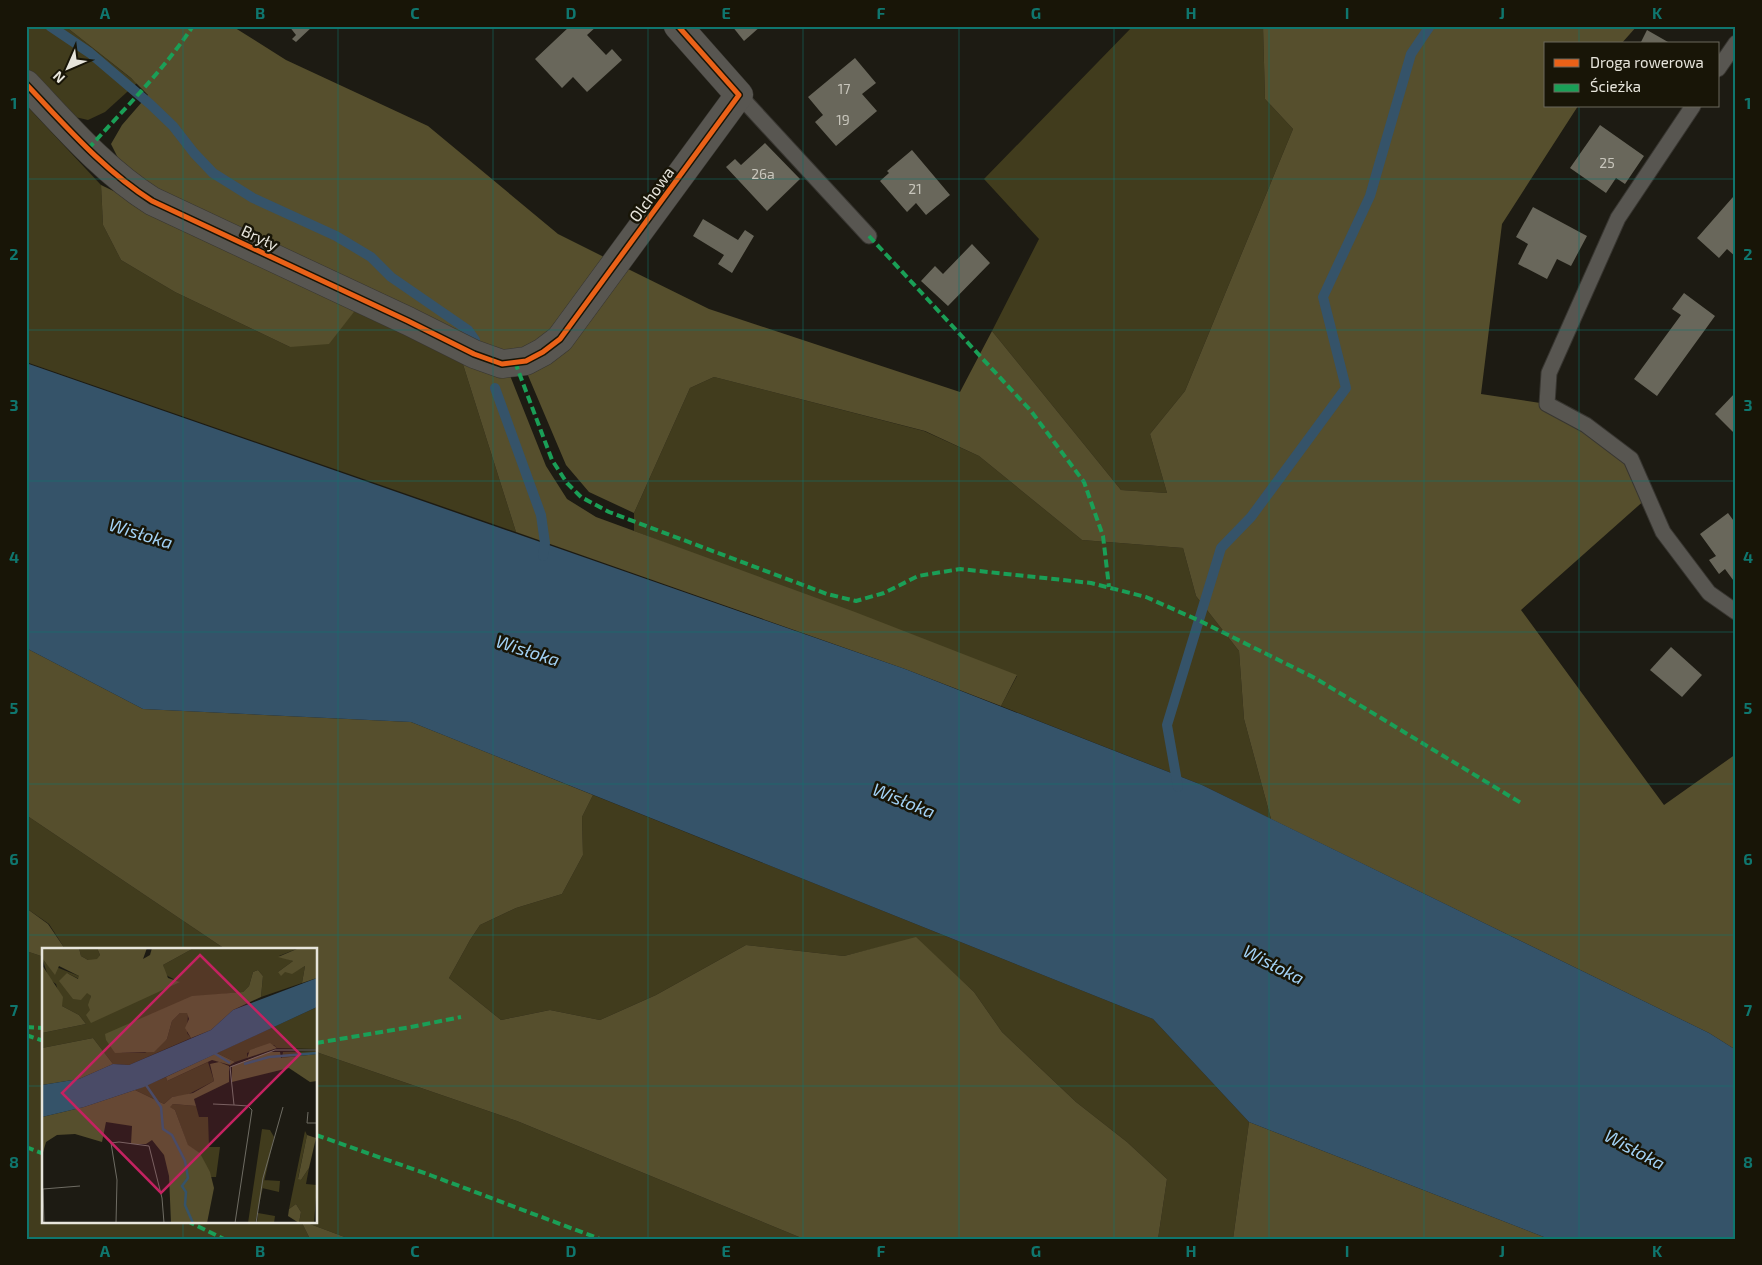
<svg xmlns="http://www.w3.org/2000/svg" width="1762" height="1265" viewBox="0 0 1762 1265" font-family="'Exo 2',sans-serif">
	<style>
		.green { fill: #413c1d }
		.forest { fill: #564f2d }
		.water { fill: #355369 }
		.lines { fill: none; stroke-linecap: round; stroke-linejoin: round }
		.stream { stroke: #355369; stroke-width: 10 }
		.building { fill: #69675b }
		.lane-casing { stroke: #383631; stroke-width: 17 }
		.street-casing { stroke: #383631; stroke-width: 29 }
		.lane { stroke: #585651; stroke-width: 15 }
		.street { stroke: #585651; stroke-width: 28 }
		.quiet { stroke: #1a9f57; stroke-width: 4; stroke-dasharray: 8 4; stroke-linecap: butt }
		.cycleway-casing { stroke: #181507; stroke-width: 8 }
		.cycleway { stroke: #ea6118; stroke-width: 5 }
		.grid { fill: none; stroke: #0f766e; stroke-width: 1; stroke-opacity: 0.55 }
		.labels { text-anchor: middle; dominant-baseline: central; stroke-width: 5; stroke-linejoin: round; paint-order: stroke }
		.number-label { font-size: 14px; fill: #c8c6bc }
		.street-label { font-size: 16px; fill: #e7e5dc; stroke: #181507 }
		.water-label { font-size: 18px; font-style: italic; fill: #a3d2f5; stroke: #181507 }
		.inset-river { fill: none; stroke: #355369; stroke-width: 2.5 }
		.inset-road { fill: none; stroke: #6e6c63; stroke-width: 1 }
		.view { fill: #c42261; fill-opacity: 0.15; stroke: #c42261; stroke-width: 2.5 }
		.inset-edge { fill: none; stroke: #e7e5dc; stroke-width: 2.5 }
		.neatline { fill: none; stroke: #0f766e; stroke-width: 2 }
		.grid-label { font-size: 16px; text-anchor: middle; font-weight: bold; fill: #0f766e }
	</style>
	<rect width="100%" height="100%" fill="#1d1b13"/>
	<g class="green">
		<path d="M26,26H65L137,83L105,112L88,120L75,117L26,72Z"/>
		<path d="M1133,26H1263L1265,99L1293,129L1185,391L1150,434L1167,493L1121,490L992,331L1039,239L984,179Z"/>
		<path d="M26,105L101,185L103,225L121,260L175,292L290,347L357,308L461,358L516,532L26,362Z"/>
		<path d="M714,377L924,431L979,456L1082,540L1183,548L1196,596L1239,651L1244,719L1271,819L1202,785L1001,706L1017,676L634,531V513L690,388Z"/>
		<path d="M593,795L1153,1019L1249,1122L1233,1239H1158L1167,1179L1127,1142L1076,1102L1002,1032L974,992L916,938L844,956L746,945L656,995L600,1020L550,1010L501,1020L449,978L470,940L480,925L516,908L562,894L583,855L582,817Z"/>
		<path d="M26,815L225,949H65L49,924L26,908Z"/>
		<path d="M26,951L44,957V1221H301L310,1239H26Z"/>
		<path d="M316,1050L319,1053L517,1121L804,1239H350L302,1221H316Z"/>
	</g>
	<g class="forest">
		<path d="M65,26H232L286,60L428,126L558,234L606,258L558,322L533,346L504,352L462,337L180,206L124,170L111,144L122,125L148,95L131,78Z"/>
		<path d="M1263,26H1637L1621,44H1546V106H1578L1502,224L1481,394L1547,404L1631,459L1647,498L1521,610L1664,805L1736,754V1050L1709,1033L1271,819L1244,719L1239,651L1196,596L1183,548L1082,540L979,456L925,431L714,377L690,388L634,513L589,492L566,465L527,373L626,268L709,309L960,392L992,331L1121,490L1167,493L1150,434L1185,391L1293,129L1265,99Z"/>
		<path d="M101,185L357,308L329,344L290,347L175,292L121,260L103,225Z"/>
		<path d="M461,358L509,373L546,466L567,499L596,517L855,612L1017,675L1001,706L905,669L516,532Z"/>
		<path d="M26,648L143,709L411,722L593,795L582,817L583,855L562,894L516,908L480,925L470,940L449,978L501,1020L550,1010L600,1020L656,995L746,945L844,956L916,937L974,992L1002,1032L1076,1102L1127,1142L1167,1179L1158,1239H804L517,1121L319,1053L316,1050V949H225L26,815Z"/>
		<path d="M26,908L48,924L65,949H44V957L26,951Z"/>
		<path d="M1249,1122L1549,1239H1233Z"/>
		<path d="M301,1221H302L350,1239H310Z"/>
	</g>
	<path class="water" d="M26,363L905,669L1202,785L1709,1033L1736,1050V1239H1549L1249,1122L1153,1019L411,722L143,709L26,648Z"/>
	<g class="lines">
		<g class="stream">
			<path d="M50,26L90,53L150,104L173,126L194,153L213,173L253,198L336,236L371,257L391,277L468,330L475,340"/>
			<path d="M495,388L541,515L545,543L543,556"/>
			<path d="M1178,787L1167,725L1221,548L1251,517L1346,388L1323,297L1370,196L1411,54L1430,26"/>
		</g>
	</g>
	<g class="building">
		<path d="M289,26H313L296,42L292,39L296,35Z"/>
		<path d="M570,26H597L587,35L606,55L612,49L622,60L587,92L573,77L562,88L535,59Z"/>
		<path d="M732,26H761L744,41Z"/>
		<path d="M1647,30L1668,42L1667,44H1640Z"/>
		<path d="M855,58L876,83L862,94L877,111L836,146L815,122L823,115L808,97Z"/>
		<path d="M1600,125L1644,156L1625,184L1616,178L1606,193L1570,168Z"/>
		<path d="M765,143L800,179L767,211L726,167L735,159L741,165Z"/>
		<path d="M912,150L950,195L926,215L916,203L907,212L880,181L889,173L887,171Z"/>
		<path d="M1733,197L1736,200V257L1727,249L1719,258L1697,238Z"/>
		<path d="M1533,207L1587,236L1571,266L1557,259L1547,279L1518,264L1528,244L1516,237Z"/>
		<path d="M703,219L738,240L745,230L754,236L732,273L718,264L724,255L693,236Z"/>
		<path d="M972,244L990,263L948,306L921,281L935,266L943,274Z"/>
		<path d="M1684,293L1715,316L1657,396L1634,379L1681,315L1672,309Z"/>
		<path d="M1736,392V435L1715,414Z"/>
		<path d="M1728,513L1736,524V584L1725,569L1719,574L1709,560L1716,556L1700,534Z"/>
		<path d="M1671,647L1702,675L1682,697L1650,670Z"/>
	</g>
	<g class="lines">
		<g class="lane-casing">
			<g id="lane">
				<path d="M1718,69L1736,43"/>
				<path d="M739,95L869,236"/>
				<path d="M1693,106L1618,218L1549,373L1547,404L1586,425L1631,459L1663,532L1709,593L1736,612"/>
			</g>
		</g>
		<g class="street-casing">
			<path id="street" d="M26,84C65,125 103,170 152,201L408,321L474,354L502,364L526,361L543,352L560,339L739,95L678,26"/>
		</g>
		<use href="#lane" class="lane"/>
		<use href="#street" class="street"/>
		<g class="quiet">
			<path d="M88,149C124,109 163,71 193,26"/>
			<path d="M869,236L1031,411L1084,482L1103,536L1109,587"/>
			<path d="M515,362L552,460L567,483L581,497L609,512L827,594L856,601L884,593L918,576L960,569L1091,583L1146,597L1200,621L1315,678L1521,803"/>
			<path d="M26,1027L44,1028"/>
			<path d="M26,1035L44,1041"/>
			<path d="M316,1043L411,1027L461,1017"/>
			<path d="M316,1135L430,1175L600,1239"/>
			<path d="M26,1147L44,1154"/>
			<path d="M187,1221L224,1239"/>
		</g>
		<g class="cycleway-casing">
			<path id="cycleway" d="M26,84C65,125 103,170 152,201L408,321L474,354L502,364L526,361L543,352L560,339L739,95L678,26"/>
		</g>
		<use href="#cycleway" class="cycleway"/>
	</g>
	<path class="grid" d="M183,26V949M338,26V1239M493,26V1239M648,26V1239M803,26V1239M959,26V1239M1114,26V1239M1269,26V1239M1424,26V1239M1579,26V44M1579,106V1239M26,179H1736M26,330H1736M26,481H1736M26,632H1736M26,784H1736M26,935H1736M26,1086H44M316,1086H1736M183,1221V1239"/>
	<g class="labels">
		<g class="number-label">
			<text x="844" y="88">17</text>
			<text x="843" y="119">19</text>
			<text x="1607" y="162">25</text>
			<text x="763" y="173">26a</text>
			<text x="915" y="188">21</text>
		</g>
		<g class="street-label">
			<text transform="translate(651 194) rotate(-54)">Olchowa</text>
			<text transform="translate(260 237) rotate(25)">Bryły</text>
		</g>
		<g class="water-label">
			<text transform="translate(141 533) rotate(17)">Wisłoka</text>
			<text transform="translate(528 650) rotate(18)">Wisłoka</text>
			<text transform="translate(904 800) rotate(22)">Wisłoka</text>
			<text transform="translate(1274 964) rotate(27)">Wisłoka</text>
			<text transform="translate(1635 1149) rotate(28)">Wisłoka</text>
		</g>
	</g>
	<g transform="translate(42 948)">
		<rect width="275" height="275" fill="#1d1b13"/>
		<path d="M37,0H55L58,7L55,12H46L39,8ZM152,0H257L237,8L251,13L236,24L256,22L263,18L260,35L219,49L221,28L216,22L211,24L207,38L201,44L150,49L129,59L79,105H103L116,97L125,91L130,73L138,65H146L145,85L149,90L87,117L71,116L51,90L0,100V85L44,76L37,67L20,58L14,36L7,31L0,10L4,15L37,28V31L25,25L49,48L48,52L137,34L122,26L121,17ZM275,59V101L235,100L232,97L205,105V110L193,114L175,105ZM275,103V106L240,110L241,104ZM166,114L172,133L145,147L130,149L122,156L93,142L124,129L125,133ZM131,156L154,158L157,169H166L167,199H178L174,229H169L158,205L146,198L133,162L127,159ZM220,181L228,182L232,189L213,275H206ZM263,183L265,187L256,230L259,232L267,220L264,236L275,237L272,275H257L259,264L254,256L247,261ZM222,232L238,233L237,244L220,240ZM216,265L233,268L232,275H215Z" fill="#413c1d"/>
		<path d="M0,0H37L39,8L46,12L55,11L58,7L55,0H105L101,11L108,7L110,0H152L121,17L126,30L138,34L49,75L44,67L48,62L46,57L49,48L45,45L39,52L31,51L17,33L25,25L36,31L37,28L17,18L13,27L0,10ZM257,0H275V30L260,35L263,18L250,26L243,24L239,28L236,24L251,13L236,9ZM0,17L21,49L20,58L37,67L44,76L0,85ZM216,22L221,28L219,49L191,62L169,82L149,90L143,80L147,71L145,65H138L130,73L125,91L112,104L73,105L64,92L63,86L150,48L201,44L207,38L211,24ZM51,90L71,116L37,131L0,137V100ZM228,95L235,100L205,110L208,102ZM227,104H238L239,110L275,106V133L268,134L247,120L190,134V118ZM175,105L193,114L188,117L170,112L125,133L124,129ZM177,114L187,118V134L152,151L154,158L131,156L128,159L133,162L146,197L158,205L168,224L172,240L165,275H129L127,228L122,207L110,192L104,196H89L90,178L64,174L60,194L33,186L15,187L4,194L0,208V169L42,159L93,142L122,156L130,149L151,145L172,133L168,116ZM265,187L274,190L267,220L259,232L256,231ZM254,256L259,264L257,275L246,268L247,261Z" fill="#564f2d"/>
		<path d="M275,30V59L102,139L42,159L0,169V137L37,131L71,116L87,117L169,82L191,62Z" fill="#355369"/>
		<path class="inset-river" d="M172,105L188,115M202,116L227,109L275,105M104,137L119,159L121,181L130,187L143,213L146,230L140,238L144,244L143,257L151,275"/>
		<path class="inset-road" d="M171,156L192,157M266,164L265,175H275M2,275L1,241L38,238M74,275L75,232L69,195L77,194L107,198L120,250L122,275M193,275L210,162L206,158L192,157L188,119L233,102H275M214,275L221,230L241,159"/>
		<path class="view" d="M158,7L258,106L119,245L20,145Z"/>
		<rect width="275" height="275" class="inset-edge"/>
	</g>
	<rect width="1762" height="1265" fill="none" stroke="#181507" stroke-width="55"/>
	<rect x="1544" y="42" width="175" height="65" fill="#181507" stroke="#6b685c"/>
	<rect x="1554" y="59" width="25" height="8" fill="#ea6118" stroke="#6b685c"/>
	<text x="1590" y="68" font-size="15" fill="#e7e5dc">Droga rowerowa</text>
	<rect x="1554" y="84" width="25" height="8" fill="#1a9f57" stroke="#6b685c"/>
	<text x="1590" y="92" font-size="15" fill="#e7e5dc">Ścieżka</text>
	<g transform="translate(68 68) rotate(225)" stroke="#181507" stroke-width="4" paint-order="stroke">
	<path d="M0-4L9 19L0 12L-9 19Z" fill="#e7e5dc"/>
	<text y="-8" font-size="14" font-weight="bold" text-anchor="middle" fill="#e7e5dc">N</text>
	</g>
	<rect x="28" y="28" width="1706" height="1210" class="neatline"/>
	<g class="grid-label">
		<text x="105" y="19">A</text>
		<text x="260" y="19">B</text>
		<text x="415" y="19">C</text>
		<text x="571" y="19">D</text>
		<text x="726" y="19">E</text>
		<text x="881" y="19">F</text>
		<text x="1036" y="19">G</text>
		<text x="1191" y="19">H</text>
		<text x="1347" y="19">I</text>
		<text x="1502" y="19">J</text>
		<text x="1657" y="19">K</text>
		<text x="14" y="109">1</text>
		<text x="1748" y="109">1</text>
		<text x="14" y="260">2</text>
		<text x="1748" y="260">2</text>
		<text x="14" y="411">3</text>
		<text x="1748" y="411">3</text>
		<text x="14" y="563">4</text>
		<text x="1748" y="563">4</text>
		<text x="14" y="714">5</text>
		<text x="1748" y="714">5</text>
		<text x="14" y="865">6</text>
		<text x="1748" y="865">6</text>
		<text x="14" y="1016">7</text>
		<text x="1748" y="1016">7</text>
		<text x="14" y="1168">8</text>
		<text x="1748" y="1168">8</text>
		<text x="105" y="1257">A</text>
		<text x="260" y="1257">B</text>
		<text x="415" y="1257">C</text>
		<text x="571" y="1257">D</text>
		<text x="726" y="1257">E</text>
		<text x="881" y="1257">F</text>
		<text x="1036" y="1257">G</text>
		<text x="1191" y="1257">H</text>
		<text x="1347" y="1257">I</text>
		<text x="1502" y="1257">J</text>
		<text x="1657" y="1257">K</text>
	</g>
</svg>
